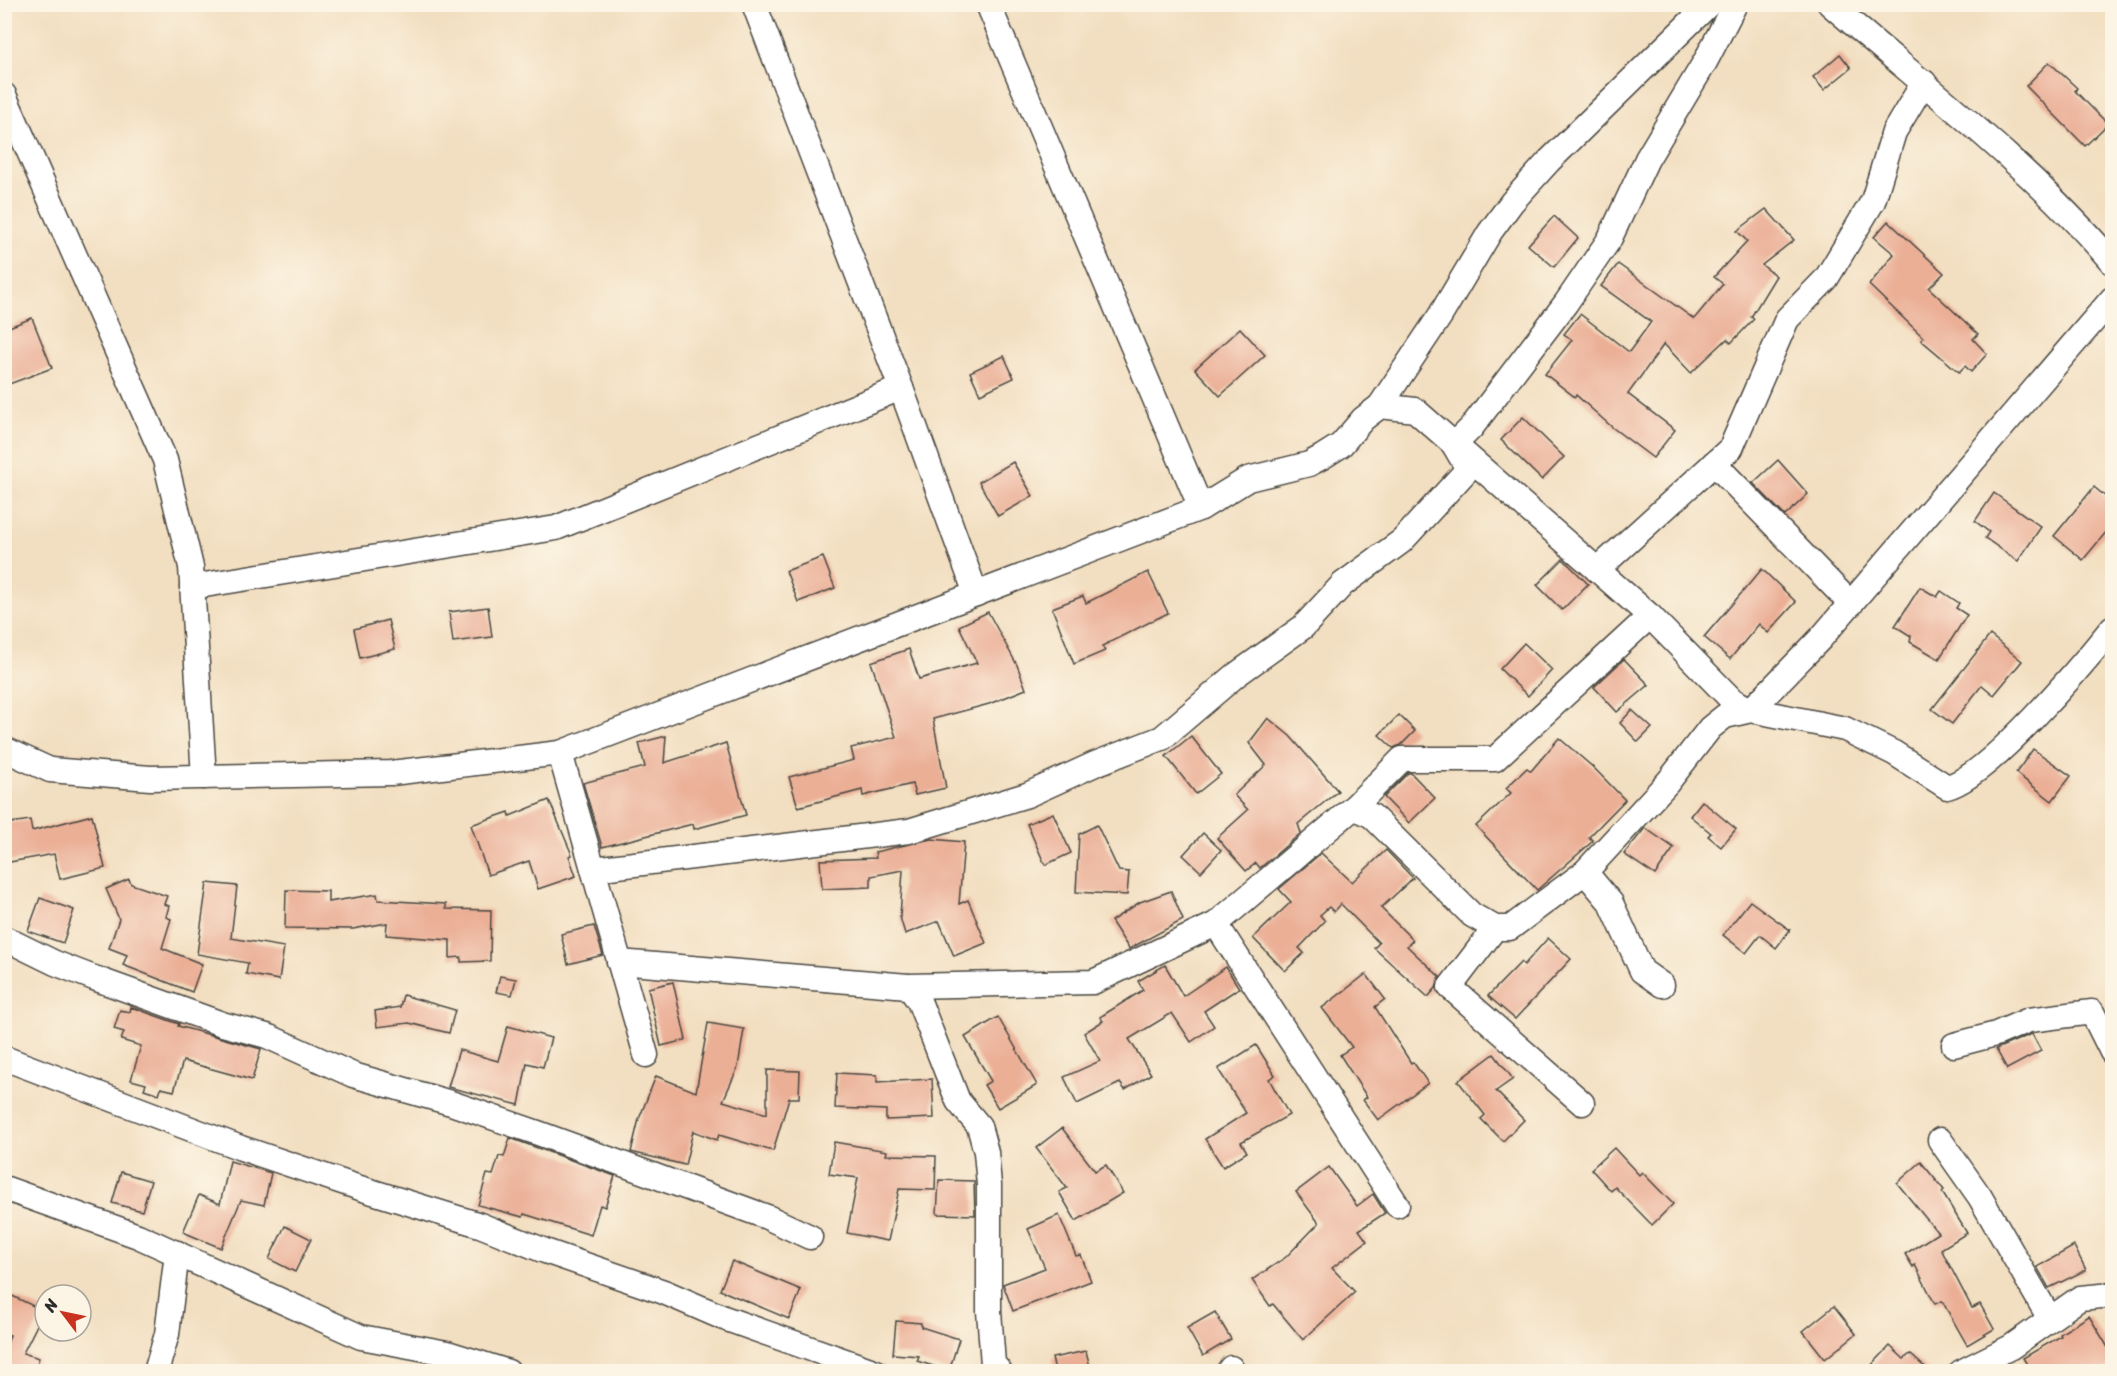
<svg xmlns="http://www.w3.org/2000/svg" width="2117" height="1376" viewBox="0 0 2117 1376" font-family="Sriracha,sans-serif">
	<style>
		.building { fill: #ebaf96 }
		.lines { fill: none; stroke-linecap: round; stroke-linejoin: round }
		.minor-casing { stroke: #494641; stroke-width: 27 }
		.minor { stroke: #fff; stroke-width: 24 }
	</style>
	<rect width="100%" height="100%" fill="#fcf5e5"/>
	<filter id="ink" filterUnits="userSpaceOnUse"><feTurbulence type="fractalNoise" baseFrequency=".0167" numOctaves="2"/><feDisplacementMap in="SourceGraphic" scale="12" xChannelSelector="R" yChannelSelector="G"/><feConvolveMatrix kernelMatrix="1 2 1 2 8 2 1 2 1" color-interpolation-filters="sRGB"/></filter>
	<filter id="wash" filterUnits="userSpaceOnUse"><feTurbulence type="fractalNoise" baseFrequency=".008" numOctaves="4" result="noise"/><feDisplacementMap in="SourceGraphic" scale="24" xChannelSelector="R" yChannelSelector="G"/><feGaussianBlur stdDeviation="1.35" result="paint"/><feColorMatrix in="noise" values="0 0 0 0 0 0 0 0 0 0 0 0 0 0 0 0 0 1.4 0 .05"/><feComposite in="paint" operator="in"/></filter>
	<g filter="url(#wash)">
		<rect width="100%" height="100%" fill="#f2dec0"/>
		<g id="blocks">
			<g class="building">
				<path d="M1840,54L1851,68L1824,90L1813,77Z"/>
				<path d="M2049,62L2077,88L2075,91L2108,124L2085,146L2026,86Z"/>
				<path d="M1766,209L1794,240L1762,265L1776,276L1751,317L1754,319L1731,343L1727,339L1691,373L1664,344L1628,394L1675,430L1653,458L1613,428L1576,395L1575,397L1545,374L1572,340L1564,334L1580,314L1629,352L1651,322L1601,286L1618,264L1694,319L1723,284L1714,277L1747,241L1737,231Z"/>
				<path d="M1554,216L1578,238L1554,267L1528,245Z"/>
				<path d="M1888,221L1944,273L1929,288L1978,334L1973,339L1987,354L1971,372L1965,366L1959,372L1921,340L1923,337L1869,285L1894,254L1874,237Z"/>
				<path d="M32,318L52,368L4,386V329Z"/>
				<path d="M1240,328L1265,355L1220,396L1195,369Z"/>
				<path d="M1004,356L1014,378L980,394L970,372Z"/>
				<path d="M1523,417L1564,457L1542,480L1501,440Z"/>
				<path d="M1778,460L1808,494L1785,516L1753,483Z"/>
				<path d="M1013,462L1033,496L998,516L979,482Z"/>
				<path d="M2094,487L2112,502V525L2083,560L2054,536Z"/>
				<path d="M1994,493L2041,527L2018,561L1985,538L1989,532L1975,521Z"/>
				<path d="M823,557L835,588L798,602L786,571Z"/>
				<path d="M1563,559L1588,584L1562,610L1537,585Z"/>
				<path d="M1762,569L1796,602L1768,633L1759,624L1730,659L1704,637Z"/>
				<path d="M1148,572L1168,613L1102,646L1105,651L1074,664L1052,608L1083,596L1086,603Z"/>
				<path d="M1920,587L1937,597L1941,591L1959,603L1956,608L1967,615L1939,659L1910,642L1911,636L1895,626Z"/>
				<path d="M488,607L492,637L453,642L449,612Z"/>
				<path d="M988,612L1017,665L1026,689L989,704L933,719L946,788L915,795L912,784L863,796L862,790L798,807L789,777L854,760L851,748L896,737L871,662L909,649L919,679L977,663L959,626Z"/>
				<path d="M388,620L395,649L360,658L354,629Z"/>
				<path d="M1990,635L2022,661L1994,695L1982,685L1952,724L1932,709Z"/>
				<path d="M1524,643L1552,670L1528,696L1500,669Z"/>
				<path d="M1624,659L1649,685L1617,712L1594,687Z"/>
				<path d="M1632,710L1652,728L1638,742L1620,723Z"/>
				<path d="M1399,715L1415,731L1401,745L1393,748L1379,735Z"/>
				<path d="M1268,718L1290,736L1338,791L1298,824L1301,833L1260,868L1256,863L1246,871L1217,838L1248,810L1234,795L1266,765L1249,743Z"/>
				<path d="M666,736L664,763L726,743L746,815L694,829L693,824L602,847L583,783L645,767L639,743Z"/>
				<path d="M1191,736L1221,774L1196,794L1166,756Z"/>
				<path d="M1559,738L1595,769L1625,800L1589,837L1593,841L1537,890L1476,826L1511,793L1506,788L1527,768L1531,771Z"/>
				<path d="M2033,749L2071,776L2052,801L2016,773Z"/>
				<path d="M1408,773H1411L1435,798L1409,823L1384,797Z"/>
				<path d="M549,800L572,855L569,856L576,876L538,889L529,861L488,875L471,825L509,812L510,816Z"/>
				<path d="M1702,801L1736,829L1721,847L1708,836L1711,833L1690,816Z"/>
				<path d="M1053,813L1071,853L1045,865L1027,824Z"/>
				<path d="M92,815L105,868L60,879L54,854L4,863V824L30,820L32,831Z"/>
				<path d="M1097,825L1119,871L1129,872L1127,895L1076,892L1079,834Z"/>
				<path d="M1645,828L1674,848L1655,875L1624,854Z"/>
				<path d="M1203,833L1221,850L1201,872L1183,855Z"/>
				<path d="M931,839L964,842L959,904L968,900L986,943L954,956L939,921L905,934L900,917L903,870L871,876V887L822,889L820,860L876,858L875,852Z"/>
				<path d="M1386,850L1413,878L1381,908L1413,940L1407,946L1440,977L1436,988L1428,997L1374,948L1379,943L1341,904L1334,912L1329,907L1320,915L1325,921L1299,948L1304,953L1285,971L1253,938L1291,902L1279,889L1321,853L1352,882Z"/>
				<path d="M129,879L131,884L167,896L164,904L169,906L166,917L171,919L162,948L202,964L192,992L123,965L127,955L109,948L119,919L106,889Z"/>
				<path d="M207,883L237,886L231,938L284,947L279,980L246,974L248,963L197,954Z"/>
				<path d="M286,890L328,891V902L377,894L378,900L446,904V909L491,910L490,961L461,962V957L450,958V940L386,935L387,923L353,929L285,928Z"/>
				<path d="M1171,891L1183,920L1129,949L1111,921L1140,902Z"/>
				<path d="M40,898L74,910L63,943L28,931Z"/>
				<path d="M1750,901L1790,930L1776,948L1760,935L1746,953L1723,935Z"/>
				<path d="M594,926L603,955L568,964L561,934Z"/>
				<path d="M1548,938L1571,959L1515,1019L1488,996L1521,962L1524,965Z"/>
				<path d="M1165,965L1183,996L1226,967L1239,988L1204,1011L1214,1026L1191,1042L1172,1013L1129,1039L1151,1074L1125,1090L1120,1083L1077,1104L1064,1077L1100,1061L1084,1033L1103,1021L1100,1017L1143,990L1138,981Z"/>
				<path d="M1366,974L1385,999L1375,1007L1411,1063L1413,1062L1428,1083L1378,1120L1363,1100L1367,1097L1340,1055L1352,1047L1322,1008Z"/>
				<path d="M500,976L516,979L512,995L496,992Z"/>
				<path d="M673,982L686,1040L661,1046L648,988Z"/>
				<path d="M403,995L455,1010L449,1033L409,1023L377,1027L375,1011L400,1007Z"/>
				<path d="M131,1007L179,1024L178,1026L261,1049L252,1080L183,1061L174,1091L161,1088L159,1094L144,1089L146,1084L131,1080L141,1046L121,1040L124,1032L114,1029L120,1010L130,1012Z"/>
				<path d="M998,1017L1037,1085L998,1108L984,1085L991,1081L965,1037Z"/>
				<path d="M708,1023L744,1029L738,1067L723,1101L767,1114V1070L800,1071L799,1098H789L773,1151L719,1135L717,1140L693,1131L685,1165L631,1152L639,1119L656,1076L696,1092Z"/>
				<path d="M508,1026L551,1038L543,1067L527,1063L519,1105L448,1087L459,1050L498,1061Z"/>
				<path d="M2032,1034L2041,1051L2007,1069L1996,1049Z"/>
				<path d="M1256,1045L1275,1075L1269,1079L1289,1115L1241,1142L1247,1152L1223,1167L1205,1139L1246,1113L1218,1069Z"/>
				<path d="M1494,1054L1513,1079L1496,1091L1524,1120L1503,1141L1481,1119L1485,1115L1458,1081Z"/>
				<path d="M837,1073L877,1075V1082L932,1079L934,1118L886,1120V1110L835,1108Z"/>
				<path d="M1062,1128L1095,1171L1106,1165L1123,1193L1076,1221L1059,1192L1067,1188L1036,1148Z"/>
				<path d="M510,1138L615,1176L605,1207L600,1205L591,1235L524,1214L523,1217L478,1205L487,1174L493,1175L499,1156L504,1157Z"/>
				<path d="M834,1142L887,1151L886,1155L936,1156L935,1190L899,1189L888,1241L847,1233L858,1178L829,1174Z"/>
				<path d="M1614,1148L1639,1175L1642,1172L1673,1204L1652,1225L1615,1187L1611,1191L1591,1169Z"/>
				<path d="M230,1161L271,1173L264,1205L241,1200L221,1248L183,1232L199,1195L220,1204Z"/>
				<path d="M1921,1162L1944,1190L1942,1192L1967,1233L1941,1249L1972,1308L1980,1304L1994,1329L1967,1345L1942,1301L1935,1304L1915,1265L1913,1267L1905,1254L1938,1233L1897,1183Z"/>
				<path d="M1329,1167L1357,1206L1373,1194L1385,1213L1359,1230L1367,1241L1332,1268L1355,1292L1303,1340L1273,1304L1270,1306L1252,1280L1286,1257L1319,1223L1296,1192Z"/>
				<path d="M121,1172L151,1181L142,1211L112,1203Z"/>
				<path d="M939,1180L974,1181L975,1215L937,1214Z"/>
				<path d="M1059,1215L1076,1256L1081,1255L1091,1281L1013,1311L1003,1284L1045,1268L1028,1229Z"/>
				<path d="M285,1226L311,1239L295,1272L269,1259Z"/>
				<path d="M2074,1246L2086,1270L2049,1288L2037,1267Z"/>
				<path d="M732,1261L801,1290L789,1319L720,1290Z"/>
				<path d="M4,1292L44,1311L23,1353L39,1358L35,1371H4V1354L10,1335L4,1333Z"/>
				<path d="M1834,1306L1856,1334L1825,1359L1803,1331Z"/>
				<path d="M1215,1312L1231,1339L1203,1356L1187,1328Z"/>
				<path d="M2089,1316L2112,1354V1365L2103,1371H2031L2023,1358L2061,1336L2060,1334Z"/>
				<path d="M896,1321L921,1323V1327L959,1339L949,1371L917,1361L919,1356L893,1354Z"/>
				<path d="M1890,1346L1904,1359L1910,1354L1929,1371H1866Z"/>
				<path d="M1086,1351L1091,1371H1055L1052,1358Z"/>
			</g>
		</g>
	</g>
	<g filter="url(#ink)">
		<use href="#blocks" fill-opacity="0" stroke="#494641" stroke-width="1.5"/>
		<g class="lines">
			<g class="minor-casing">
				<g id="minor">
					<path d="M754,4L901,388L976,594"/>
					<path d="M988,4L1201,508"/>
					<path d="M1830,4C1927,88 2029,165 2112,262"/>
					<path d="M4,95L165,460L191,567L204,777"/>
					<path d="M1380,406L1415,410L1650,616L1732,700L1751,710L1845,729L1894,753L1947,787C1988,777 2083,664 2112,628"/>
					<path d="M1714,463L1851,604"/>
					<path d="M1597,570L1731,448L1787,319L1826,279L1873,201L1894,132L1924,82"/>
					<path d="M192,587L556,528L901,388"/>
					<path d="M4,749L50,770L150,778L391,773L560,753L1201,508L1248,479L1309,464L1322,457L1341,445L1363,419L1380,406L1440,316L1490,232L1512,202L1549,161L1709,4"/>
					<path d="M560,753L646,1055"/>
					<path d="M1354,807L1402,759H1495L1650,616"/>
					<path d="M593,869L909,831L1027,795L1095,764L1162,738L1236,675L1303,627L1343,584L1402,541L1468,469L1454,445L1471,428L1566,303L1609,240L1647,159L1705,62L1735,4"/>
					<path d="M1585,872L1668,782L1710,728L1725,716L1751,710L1821,638L2112,299"/>
					<path d="M1216,924L1397,1205"/>
					<path d="M1495,928L1450,987L1582,1103"/>
					<path d="M4,938L55,963L94,978L222,1024L267,1036L353,1075L451,1103L538,1133L767,1217L810,1237"/>
					<path d="M619,962L908,986L1093,982L1216,924L1354,807L1372,816L1472,915L1495,928H1510L1585,872L1611,903L1642,971L1662,985"/>
					<path d="M908,986L919,1001L958,1101L979,1126L986,1152L989,1185V1311L993,1364L1000,1372"/>
					<path d="M1954,1045L1996,1034L2029,1020L2092,1012L2112,1052"/>
					<path d="M4,1058L241,1148L360,1188L480,1225L545,1251L664,1292L724,1318L876,1372"/>
					<path d="M1940,1140L1980,1197L2050,1319"/>
					<path d="M4,1188L138,1236L361,1337L447,1353L508,1372"/>
					<path d="M156,1372L167,1334L177,1253"/>
					<path d="M1228,1372L1231,1368"/>
					<path d="M1961,1372L2011,1347L2080,1298L2112,1295"/>
				</g>
			</g>
			<use href="#minor" class="minor"/>
		</g>
	</g>
	<rect width="2117" height="1376" fill="none" stroke="#fcf5e5" stroke-width="24"/>
	<g transform="translate(63 1313) rotate(302)"><circle r="28" fill="#fcf5e5" stroke="#a8a49b" stroke-width="1.5"/>
	<path d="M0-4.5L10 22L0 15L-10 22Z" fill="#c8321e"/>
	<text y="-9" font-size="16" font-weight="bold" text-anchor="middle" fill="#2b2b2b">N</text>
	</g>
</svg>
